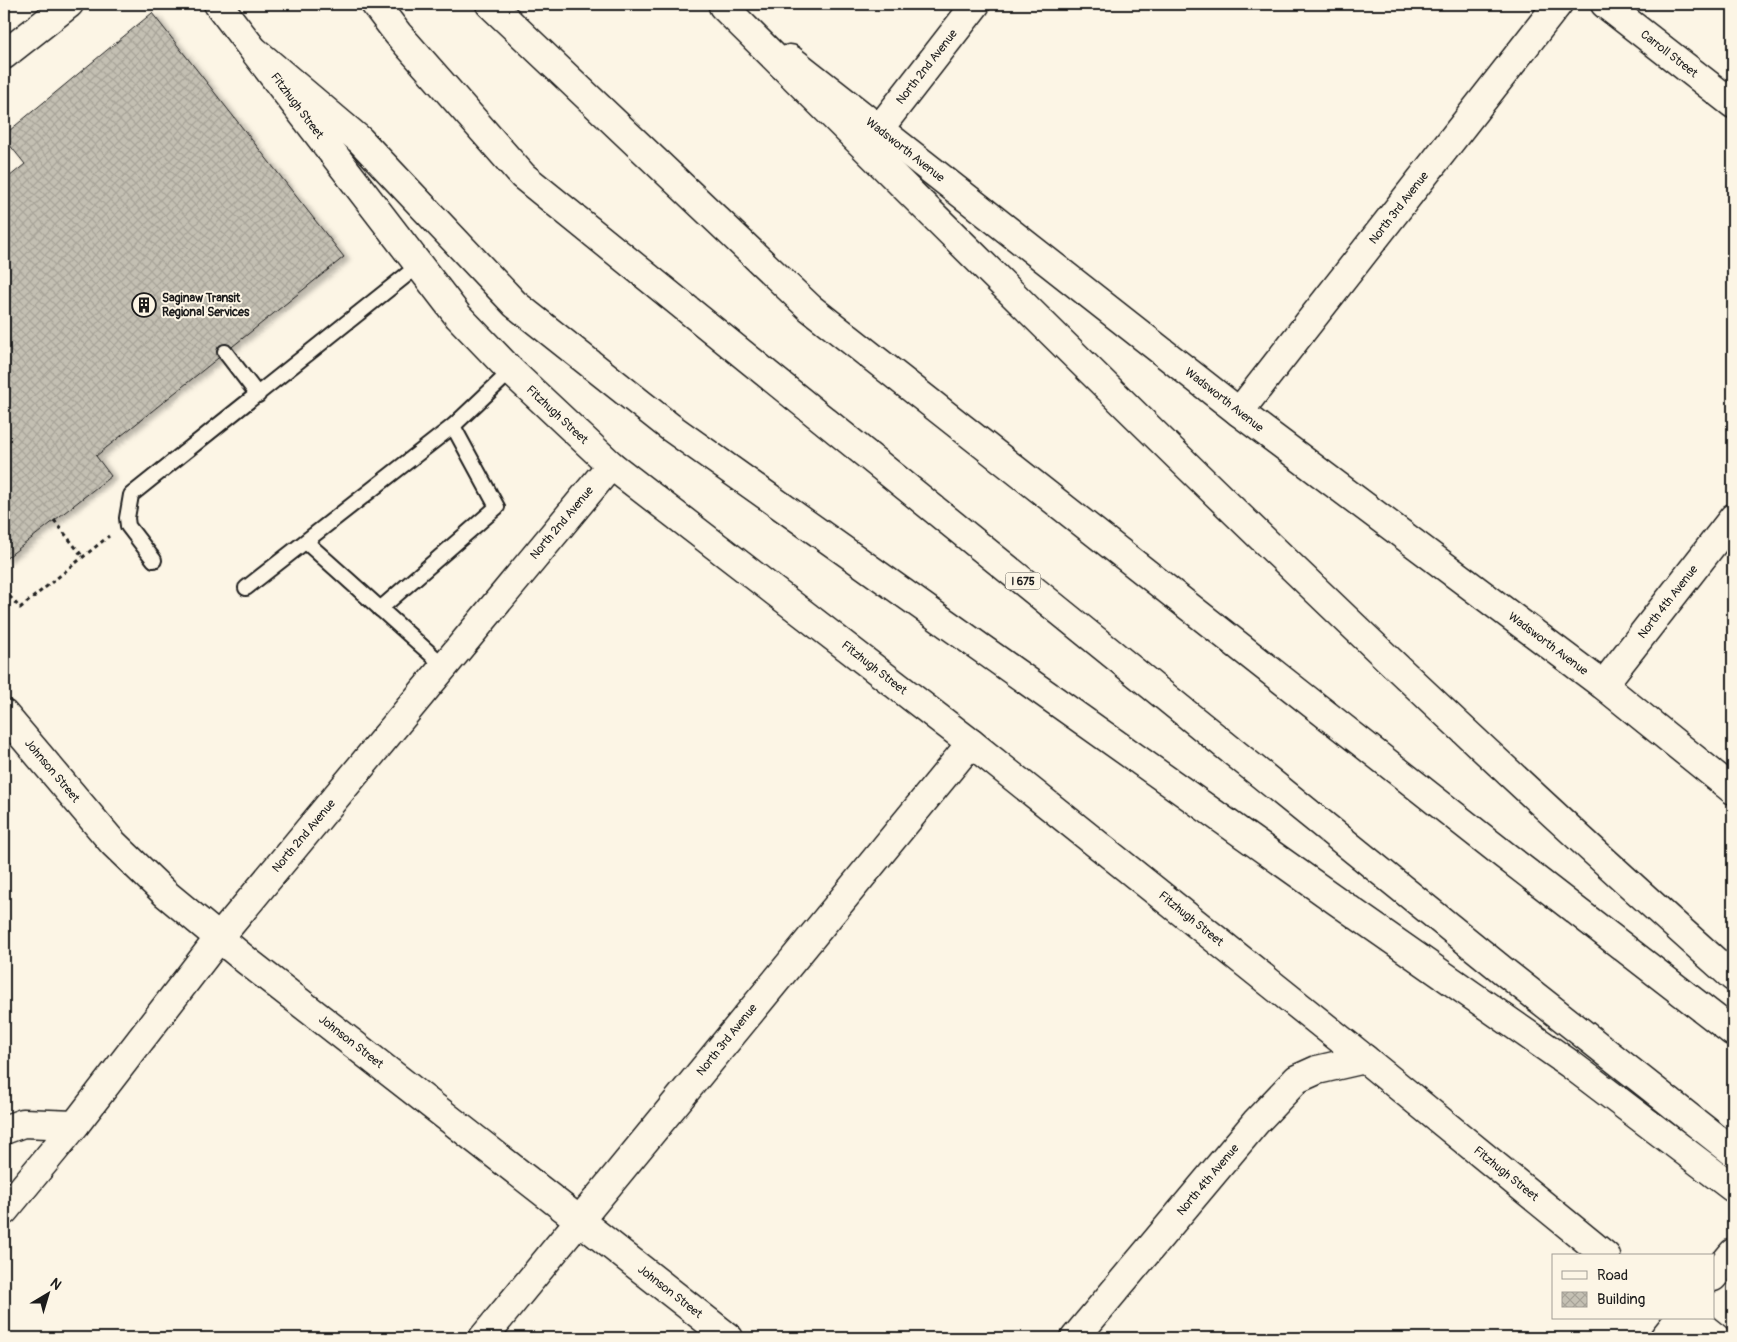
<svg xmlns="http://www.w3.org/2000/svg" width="1737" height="1342" viewBox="0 0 1737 1342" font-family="Pangolin,sans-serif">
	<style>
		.building { fill: url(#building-cross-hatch); stroke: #1c1c1c; filter: url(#shadow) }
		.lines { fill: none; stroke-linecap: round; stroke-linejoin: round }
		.lane-casing { stroke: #1c1c1c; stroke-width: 18 }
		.street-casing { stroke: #1c1c1c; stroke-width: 31 }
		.secondary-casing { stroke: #1c1c1c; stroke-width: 31 }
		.highway-casing { stroke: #1c1c1c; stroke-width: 31 }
		.path { stroke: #1c1c1c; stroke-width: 3; stroke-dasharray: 4 4; stroke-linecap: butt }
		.lane { stroke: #fcf5e5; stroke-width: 14 }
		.street { stroke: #fcf5e5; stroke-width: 28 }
		.secondary { stroke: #fcf5e5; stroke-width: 28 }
		.highway { stroke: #fcf5e5; stroke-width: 28 }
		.labels { text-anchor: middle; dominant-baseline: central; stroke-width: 4; stroke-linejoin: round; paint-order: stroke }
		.shield { fill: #fcf5e5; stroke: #5f5d58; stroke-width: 1 }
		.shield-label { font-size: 11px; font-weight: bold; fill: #1c1c1c }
		.street-label { font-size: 12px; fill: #1c1c1c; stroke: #fcf5e5 }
		.poi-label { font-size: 12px; font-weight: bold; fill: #1c1c1c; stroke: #fcf5e5; text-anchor: start }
	</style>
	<defs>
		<pattern id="building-cross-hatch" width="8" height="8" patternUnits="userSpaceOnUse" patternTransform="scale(1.25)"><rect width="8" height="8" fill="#c4c0b3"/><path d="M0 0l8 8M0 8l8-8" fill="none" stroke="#a8a499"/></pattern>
		<filter id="shadow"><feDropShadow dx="5.5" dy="3" stdDeviation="2.5" flood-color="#0004"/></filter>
	</defs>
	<rect width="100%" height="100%" fill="#fcf5e5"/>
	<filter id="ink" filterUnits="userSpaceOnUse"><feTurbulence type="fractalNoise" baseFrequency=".02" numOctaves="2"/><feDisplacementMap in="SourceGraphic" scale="10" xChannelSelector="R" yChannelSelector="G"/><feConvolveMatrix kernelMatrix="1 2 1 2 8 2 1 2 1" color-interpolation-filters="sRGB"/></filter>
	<g filter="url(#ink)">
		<path class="building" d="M152,13L344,257L96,456L111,476L4,560V181L25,164L4,138V135Z"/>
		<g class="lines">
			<g class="lane-casing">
				<g id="lane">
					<path d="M225,352L258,395"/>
					<path d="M306,542L444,666"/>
					<path d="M154,560L128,526L127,518L131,495L419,265"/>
					<path d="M246,588L453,426L511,371"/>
					<path d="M380,609L497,507L453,426"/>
				</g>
			</g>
			<g class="street-casing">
				<g id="street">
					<path d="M1605,4L1733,104"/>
					<path d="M879,129L976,4"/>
					<path d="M1239,412L1558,4"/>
					<path d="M1603,685L1733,518"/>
					<path d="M219,938L611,465"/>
					<path d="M4,1130L23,1123L75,1125"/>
					<path d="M483,1338L971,743"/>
					<path d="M1075,1338L1256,1122L1297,1079L1317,1070L1365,1059"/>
				</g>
			</g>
			<g class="secondary-casing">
				<g id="secondary">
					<path d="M218,4L458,316L511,371L611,465L971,743L1365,1059L1606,1256"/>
					<path d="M4,55L69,4"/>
					<path d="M790,59L1239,412L1603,685L1733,790"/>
					<path d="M4,714L113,843L166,894L247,961L579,1220L729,1338"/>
					<path d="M4,1211L75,1125L219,938"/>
					<path d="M1713,1277L1733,1253"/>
					<path d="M1691,1318L1716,1338"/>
					<path d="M1664,1338L1680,1318"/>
				</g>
			</g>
			<g class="highway-casing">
				<g id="highway">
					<path d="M375,4L398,34L523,176L1506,973L1733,1152"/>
					<path d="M490,4L810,308L1503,854L1733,1032"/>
					<path d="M723,6C1054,336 1384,666 1733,977"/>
					<path d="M256,52L360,140L515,304L670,427L1337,901L1570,1064L1733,1188"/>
				</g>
			</g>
			<g class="path">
				<path d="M54,520L83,557"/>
				<path d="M4,590L20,608L109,536"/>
			</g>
			<use href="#lane" class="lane"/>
			<use href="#street" class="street"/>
			<use href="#secondary" class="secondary"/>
			<use href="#highway" class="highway"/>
		</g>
	</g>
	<defs>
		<g id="building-ring" transform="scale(1.25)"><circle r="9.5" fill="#fcf5e5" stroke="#1c1c1c" stroke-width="1.5"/><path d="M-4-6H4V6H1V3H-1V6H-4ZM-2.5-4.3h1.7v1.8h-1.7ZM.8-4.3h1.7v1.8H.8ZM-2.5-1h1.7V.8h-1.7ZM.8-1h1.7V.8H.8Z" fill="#1c1c1c"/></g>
	</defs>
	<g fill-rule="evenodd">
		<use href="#building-ring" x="144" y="305"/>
	</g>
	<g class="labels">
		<rect class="shield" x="1005.5" y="572.5" width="35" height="17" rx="4"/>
		<g class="shield-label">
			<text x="1023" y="581">I 675</text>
		</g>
		<g class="street-label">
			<text transform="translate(1669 54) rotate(38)">Carroll Street</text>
			<text transform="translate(927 67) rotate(-52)">North 2nd Avenue</text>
			<text transform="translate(297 106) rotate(53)">Fitzhugh Street</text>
			<text transform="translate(905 150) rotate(38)">Wadsworth Avenue</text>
			<text transform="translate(1399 208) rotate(-52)">North 3rd Avenue</text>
			<text transform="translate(1224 400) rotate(38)">Wadsworth Avenue</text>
			<text transform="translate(557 415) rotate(43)">Fitzhugh Street</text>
			<text transform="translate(562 523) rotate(-50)">North 2nd Avenue</text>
			<text transform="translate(1668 602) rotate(-52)">North 4th Avenue</text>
			<text transform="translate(1548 644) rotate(37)">Wadsworth Avenue</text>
			<text transform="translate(874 668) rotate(38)">Fitzhugh Street</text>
			<text transform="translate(52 771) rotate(50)">Johnson Street</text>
			<text transform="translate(304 836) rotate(-50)">North 2nd Avenue</text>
			<text transform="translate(1191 919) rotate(39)">Fitzhugh Street</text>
			<text transform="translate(727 1040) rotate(-51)">North 3rd Avenue</text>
			<text transform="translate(351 1042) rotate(38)">Johnson Street</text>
			<text transform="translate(1506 1174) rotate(39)">Fitzhugh Street</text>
			<text transform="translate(1208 1180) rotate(-50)">North 4th Avenue</text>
			<text transform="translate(670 1292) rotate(38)">Johnson Street</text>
		</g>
		<g class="poi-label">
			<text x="162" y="298">Saginaw Transit<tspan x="162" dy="14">Regional Services</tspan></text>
		</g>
	</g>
	<rect width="1737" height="1342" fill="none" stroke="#fcf5e5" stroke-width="20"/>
	<rect x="10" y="10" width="1717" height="1322" fill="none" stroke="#1c1c1c" stroke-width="2" filter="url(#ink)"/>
	<rect x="1552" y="1254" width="162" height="65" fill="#fcf5e5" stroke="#a29e95"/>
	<rect x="1562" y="1271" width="25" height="8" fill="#fcf5e5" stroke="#a29e95"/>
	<text x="1597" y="1280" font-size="15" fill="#1c1c1c">Road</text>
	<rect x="1562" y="1292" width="25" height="15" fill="url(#building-cross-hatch)" stroke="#a29e95"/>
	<text x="1597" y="1304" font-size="15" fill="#1c1c1c">Building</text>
	<g transform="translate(48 1294) rotate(38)" stroke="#fcf5e5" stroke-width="4" paint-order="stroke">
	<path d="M0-4L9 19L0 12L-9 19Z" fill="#1c1c1c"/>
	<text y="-8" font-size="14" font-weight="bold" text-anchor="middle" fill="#1c1c1c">N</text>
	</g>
</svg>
